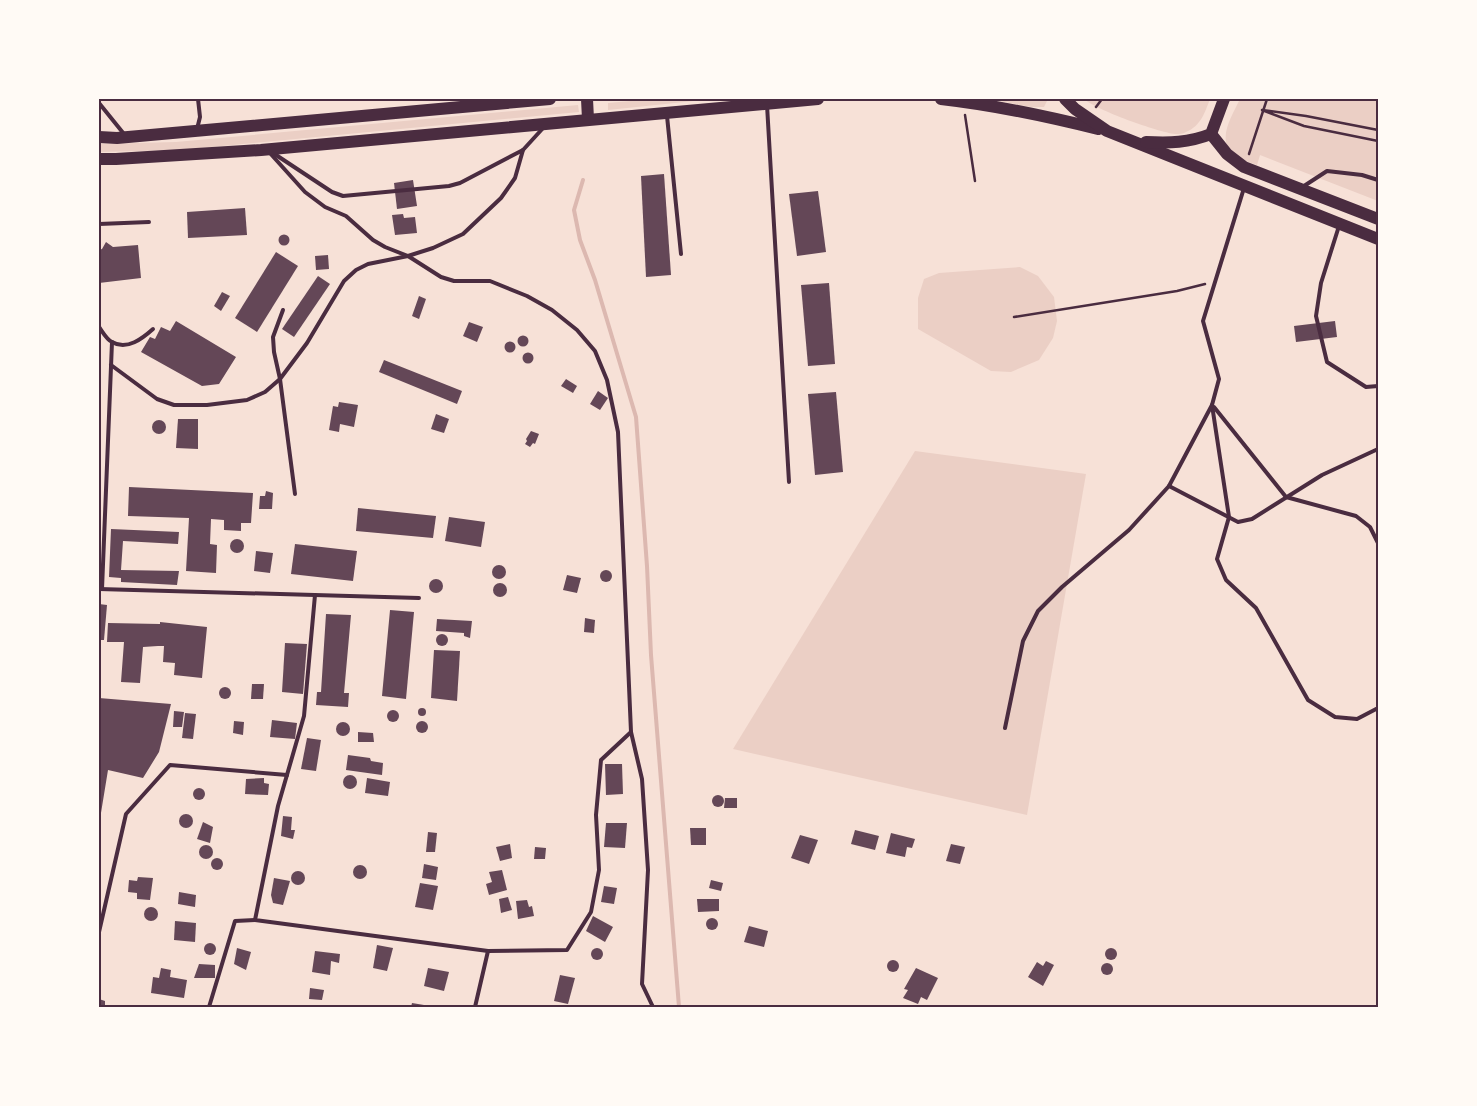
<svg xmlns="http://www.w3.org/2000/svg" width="1477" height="1106" viewBox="0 0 1477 1106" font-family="'Noto Serif',serif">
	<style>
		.green { fill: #ebcfc5 }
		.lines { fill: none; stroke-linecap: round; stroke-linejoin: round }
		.stream { stroke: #dcb8b0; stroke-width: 4 }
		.building { fill: #644757 }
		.path { stroke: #4a2c40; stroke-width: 2.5 }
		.service { stroke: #4a2c40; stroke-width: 4 }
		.trunk { stroke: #4a2c40; stroke-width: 12 }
		.neatline { fill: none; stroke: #4a2c40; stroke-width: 2 }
	</style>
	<rect width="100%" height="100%" fill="#f7e1d7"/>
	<g class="green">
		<path d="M653,99H713L608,110V103Z"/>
		<path d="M989,99H1048L1044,107H1031Z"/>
		<path d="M1084,99H1210C1205,112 1201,126 1186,132C1183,134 1179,134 1175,134C1158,132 1096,110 1084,99Z"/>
		<path d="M1240,99H1378V201L1260,155L1257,165C1250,162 1241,160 1235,156C1215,141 1232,116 1240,99Z"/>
		<path d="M578,105L579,112L179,150L99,152V144L176,142Z"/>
		<path d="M1020,267L1038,276L1054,297L1057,321L1053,338L1039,360L1011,372L991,371L918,329V298L924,279L939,273Z"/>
		<path d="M915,451L1086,474L1027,815L733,749Z"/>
	</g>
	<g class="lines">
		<path class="stream" d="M583,180L574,210L580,240L595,280L636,417L647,566L651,655L679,1007"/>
	</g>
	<g class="building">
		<path d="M664,174L671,275L646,277L641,176Z"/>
		<path d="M413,180L417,206L397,209L394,183Z"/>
		<path d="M818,191L826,252L797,256L789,194Z"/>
		<path d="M245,208L247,235L188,238L187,212Z"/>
		<path d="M403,214L404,218L415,217L417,233L395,235L392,215Z"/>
		<circle cx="284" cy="240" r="5.5"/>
		<path d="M106,242L113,247L138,245L141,278L99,283V250L102,249Z"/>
		<path d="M276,252L298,266L257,332L235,318Z"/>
		<path d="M328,255L329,269L316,270L315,256Z"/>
		<path d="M318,276L330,284L294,337L282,329Z"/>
		<path d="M829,283L835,364L808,366L801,285Z"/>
		<path d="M222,292L230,296L221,311L214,306Z"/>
		<path d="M419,296L426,299L419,319L412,316Z"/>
		<path d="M176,321L236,357L219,384L202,386L141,352L150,337L155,339L161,327L170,331Z"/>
		<path d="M1335,321L1337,337L1296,342L1294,326Z"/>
		<path d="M469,322L483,327L477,342L463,336Z"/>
		<circle cx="523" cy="341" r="5.5"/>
		<circle cx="510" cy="347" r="5.5"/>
		<circle cx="528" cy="358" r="5.5"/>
		<path d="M384,360L462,391L457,404L379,372Z"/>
		<path d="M566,379L577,386L573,393L561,386Z"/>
		<path d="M598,391L608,398L600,410L590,404Z"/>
		<path d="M836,392L843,472L815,475L808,394Z"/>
		<path d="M339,402L358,405L354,427L340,424L339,432L329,430L333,406L338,407Z"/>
		<path d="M436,414L449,419L444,433L431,429Z"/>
		<path d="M178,419H198V449L176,448Z"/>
		<circle cx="159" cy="427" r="7"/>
		<path d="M531,431L539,434L535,444L533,443L530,447L525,444L527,441L526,439Z"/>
		<path d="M129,487L253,493L251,523H241V531L224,530V520L211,519L210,544L217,545L216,573L186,571L189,518L128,516Z"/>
		<path d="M266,491L273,493L272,509H259L260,496H265Z"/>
		<path d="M358,508L436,516L433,538L356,531Z"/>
		<path d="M449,517L485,522L481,547L445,541Z"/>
		<path d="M111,529L179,532L178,544L123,541L121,570L179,571L177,585L121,582V578L109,577Z"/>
		<circle cx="237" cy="546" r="7"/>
		<path d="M295,544L357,551L353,581L291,574Z"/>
		<path d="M256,551L273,553L270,573L254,571Z"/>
		<circle cx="499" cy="572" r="7"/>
		<circle cx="606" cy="576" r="6"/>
		<path d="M567,575L581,578L577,593L563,590Z"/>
		<circle cx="436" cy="586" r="7"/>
		<circle cx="500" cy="590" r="7"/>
		<path d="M99,604L107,605L104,640H99Z"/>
		<path d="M390,610L414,612L406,699L382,696Z"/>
		<path d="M326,614L351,615L344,693H349L348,707L316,705L317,692H321Z"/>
		<path d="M585,618L595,620L594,633L584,632Z"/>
		<path d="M437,619L472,621L470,638L464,636V633L436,631Z"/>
		<path d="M160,622L207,627L202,678L174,675L175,663L163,662L164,646H158L143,647L140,683L121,682L124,642H107L108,623L160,624Z"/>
		<circle cx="442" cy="640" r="6"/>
		<path d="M285,643L307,644L303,694L282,692Z"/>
		<path d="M434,650L460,651L457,701L431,698Z"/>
		<path d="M252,684H264L263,699H251Z"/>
		<circle cx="225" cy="693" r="6"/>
		<path d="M99,698L171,704L159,752L143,778L108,770L100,819Z"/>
		<circle cx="422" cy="712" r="4"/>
		<circle cx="393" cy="716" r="6"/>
		<path d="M174,711L184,712L182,727H173Z"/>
		<path d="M185,713L196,714L193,739L182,738Z"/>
		<path d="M272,720L297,723L295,739L270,737Z"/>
		<path d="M234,721L244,722L243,735L233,733Z"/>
		<circle cx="422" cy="727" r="6"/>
		<circle cx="343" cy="729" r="7"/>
		<path d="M358,732L373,733L374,742H358Z"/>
		<path d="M307,738L321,740L316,771L301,769Z"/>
		<path d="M348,755L370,758L371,761L383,763L382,775L346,770Z"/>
		<path d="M605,764H622L623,794L606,795Z"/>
		<circle cx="350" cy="782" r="7"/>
		<path d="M264,778V783L269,784L268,795L245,794L246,779Z"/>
		<path d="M367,778L390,782L388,796L365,793Z"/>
		<circle cx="199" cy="794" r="6"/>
		<circle cx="718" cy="801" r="6"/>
		<path d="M725,798H737V808H724Z"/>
		<circle cx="186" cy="821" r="7"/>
		<path d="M283,816L292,817L291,830H295L293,839L281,836Z"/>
		<path d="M203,822L213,827L210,843L197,839Z"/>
		<path d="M606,823H627L625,848L604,847Z"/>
		<path d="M690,828H706V845H691Z"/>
		<path d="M855,830L879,836L875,850L851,844Z"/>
		<path d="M428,832L437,833L435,852H426Z"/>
		<path d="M891,833L915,839L912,848L907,847L905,857L886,853Z"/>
		<path d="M800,835L818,840L809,864L791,858Z"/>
		<path d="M510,844L512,858L500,861L496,847Z"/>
		<path d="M951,844L965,847L960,864L946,861Z"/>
		<circle cx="206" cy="852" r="7"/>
		<path d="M535,847L546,848L545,859H534Z"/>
		<circle cx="217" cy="864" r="6"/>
		<path d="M424,864L438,867L436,880L422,878Z"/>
		<circle cx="360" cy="872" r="7"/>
		<path d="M502,870L507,890L489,895L486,884L492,882L489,872Z"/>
		<circle cx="298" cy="878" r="7"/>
		<path d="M138,877L153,878L150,900L137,899V893L128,892L129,880L137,881Z"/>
		<path d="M274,878L290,881L283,905L273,903L271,895Z"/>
		<path d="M711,880L723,883L721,891L709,888Z"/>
		<path d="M420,883L438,886L433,910L415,907Z"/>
		<path d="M604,886L617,888L614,904L601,902Z"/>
		<path d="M179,892L196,895L195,907L178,904Z"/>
		<path d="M508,897L512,910L501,913L499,899Z"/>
		<path d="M697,899H719V911L698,912Z"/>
		<path d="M527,900L529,907L532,906L534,916L518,919L516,901Z"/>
		<circle cx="151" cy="914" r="7"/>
		<path d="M593,916L613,927L605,942L586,931Z"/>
		<circle cx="712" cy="924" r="6"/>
		<path d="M175,921L196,923L195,942L174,940Z"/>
		<path d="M749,926L768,931L764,947L744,942Z"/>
		<circle cx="210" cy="949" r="6"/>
		<path d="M377,945L393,948L387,971L373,968Z"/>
		<circle cx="1111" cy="954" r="6"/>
		<circle cx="597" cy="954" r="6"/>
		<path d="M237,948L251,952L246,970L234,964Z"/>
		<path d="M315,951L340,954L339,963L331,961L330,975L312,972Z"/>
		<circle cx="893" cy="966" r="6"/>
		<path d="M1046,961L1054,965L1043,986L1028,977L1037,962L1043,966Z"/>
		<circle cx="1107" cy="969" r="6"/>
		<path d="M199,964L215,965V978H194Z"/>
		<path d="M161,968L171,970L170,977L187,980L184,998L151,993L153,977L159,978Z"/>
		<path d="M428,968L449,972L444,991L424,986Z"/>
		<path d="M916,968L938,978L927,1000L921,997L918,1004L903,998L908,990L904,989Z"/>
		<path d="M560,975L575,978L568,1004L554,1001Z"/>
		<path d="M310,988L324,990L322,1000L309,999Z"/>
		<path d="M99,999L105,1001V1007H99Z"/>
		<path d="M412,1003L430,1006L429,1007H411Z"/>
	</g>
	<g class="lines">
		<g class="path">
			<path d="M1096,107L1102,99"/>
			<path d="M965,115L975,181"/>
			<path d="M1378,130L1306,116L1262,110L1304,126L1378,141"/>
			<path d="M1249,154L1267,99"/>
			<path d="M1014,317L1177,291L1205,284"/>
		</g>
		<g class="service">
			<path d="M99,103L124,134"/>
			<path d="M767,105L789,482"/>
			<path d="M667,116L681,254"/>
			<path d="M197,129L200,117L198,99"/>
			<path d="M269,152L305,192L325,207L346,216L373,240L385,247L408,256L441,277L454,281H490L527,296L552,310L577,330L595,351L607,380L618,432L631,732L601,760L596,815L599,870L591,912L567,950L488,951L255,920L278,806L304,716L315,595"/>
			<path d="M273,153L332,192L343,196L449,186L460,183L523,150L544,127"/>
			<path d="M1304,186L1327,171L1362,175L1378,180"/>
			<path d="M99,224L149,222"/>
			<path d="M1339,226L1321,283L1316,316L1327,362L1366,387L1378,386"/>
			<path d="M283,310L273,337L274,352L280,379L295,494"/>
			<path d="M99,327C102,331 107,340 112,342C127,351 143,338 153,329"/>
			<path d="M111,365L157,399L174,405H207L247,400L265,392L280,379L307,343L344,281L356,270L368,264L408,256L433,248L463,234L501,198L515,178L523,150"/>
			<path d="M1212,405L1229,517L1217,559L1226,580L1256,608L1308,700L1335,717L1357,719L1378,708"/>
			<path d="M1214,407L1286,497L1356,516L1370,527L1378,543"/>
			<path d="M1169,486L1238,522L1252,519L1322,475L1378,449"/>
			<path d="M99,589L419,598"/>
			<path d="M102,589L112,342"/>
			<path d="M1005,728L1023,641L1038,611L1062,587L1129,530L1169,486L1212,405L1219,379L1203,321L1244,188"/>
			<path d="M631,732L642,779L648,870L642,984L653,1007"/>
			<path d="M99,932L126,814L170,765L287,775"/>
			<path d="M209,1007L235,921L255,920"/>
			<path d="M475,1007L488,951"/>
		</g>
		<g class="trunk">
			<path d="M587,99L588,119"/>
			<path d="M941,99C994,105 1046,116 1098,129"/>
			<path d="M1065,99L1075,109L1107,131L1378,239"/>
			<path d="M1211,134L1227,154L1244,167L1378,219"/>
			<path d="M99,137L117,138L550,99"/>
			<path d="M1146,142C1170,143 1188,143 1211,134L1224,99"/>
			<path d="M99,159H116L261,150L818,99"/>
		</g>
	</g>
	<rect width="1477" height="1106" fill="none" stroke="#fffaf5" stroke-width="200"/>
	<rect x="100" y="100" width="1277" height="906" class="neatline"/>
</svg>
